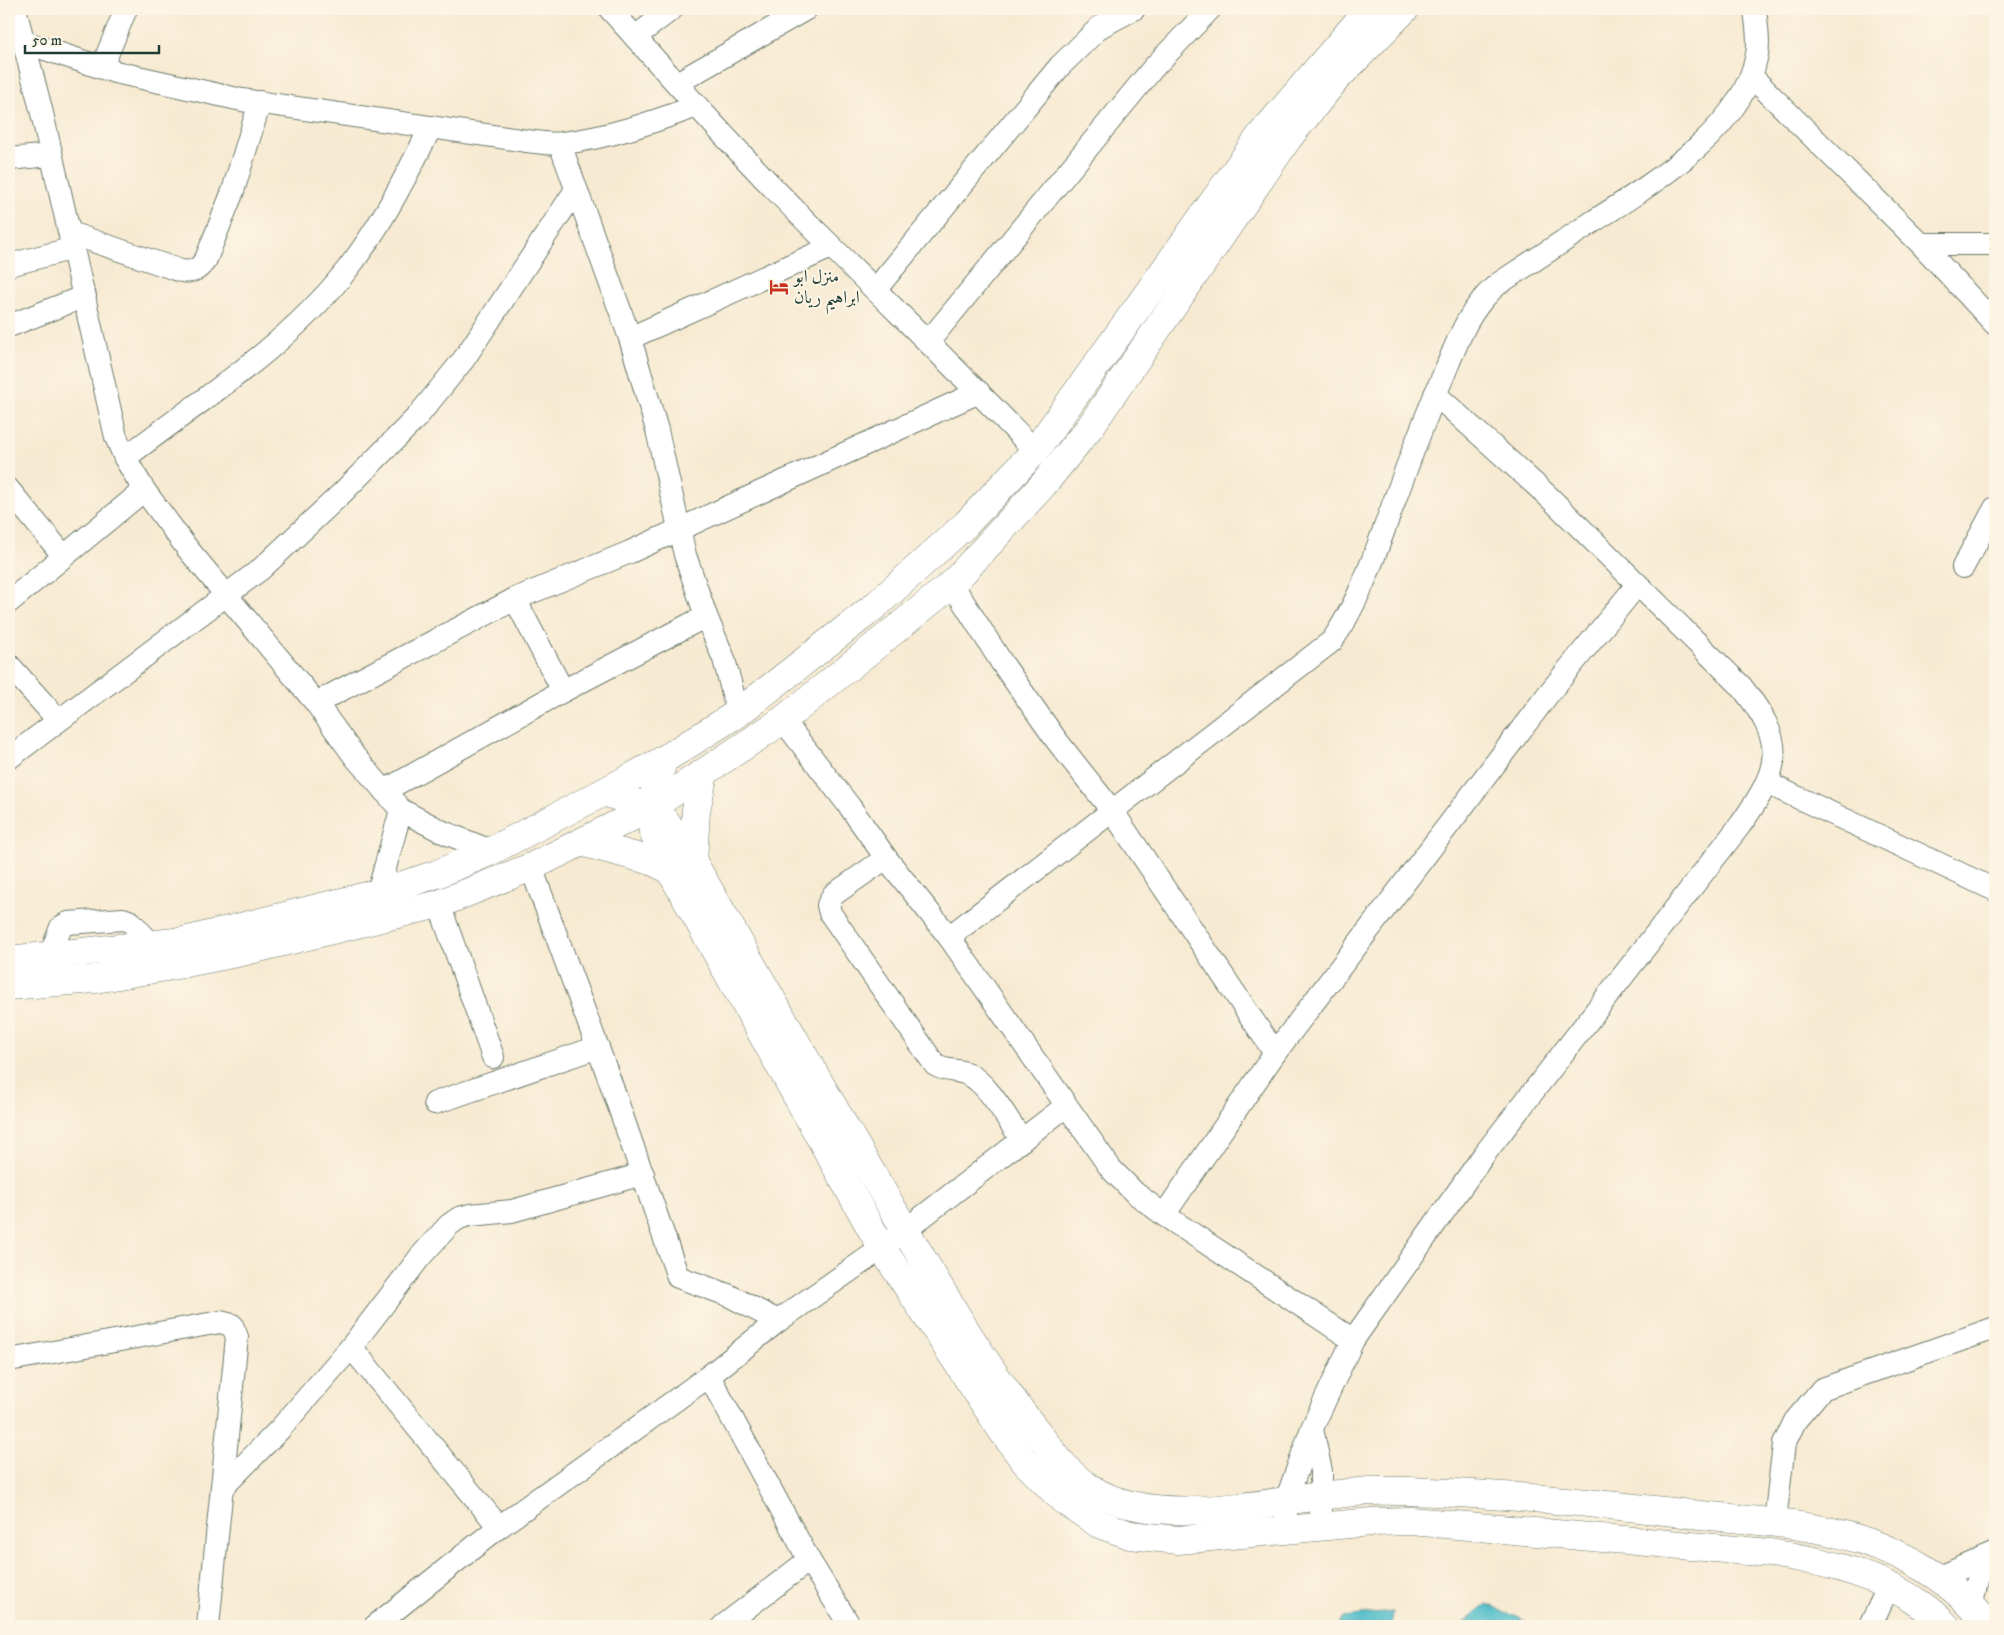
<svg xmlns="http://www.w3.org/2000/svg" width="2004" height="1635" viewBox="0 0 2004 1635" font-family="'IM FELL DW Pica',Amiri,serif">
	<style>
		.water { fill: #51becb; stroke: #387e80 }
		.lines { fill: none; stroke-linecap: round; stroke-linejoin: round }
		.minor-casing { stroke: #6b7a6b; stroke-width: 24 }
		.major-casing { stroke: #6b7a6b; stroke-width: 29 }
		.minor { stroke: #fff; stroke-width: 22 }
		.major { stroke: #fff; stroke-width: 28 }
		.labels { text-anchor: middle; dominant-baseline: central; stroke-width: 4; stroke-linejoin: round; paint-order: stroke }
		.poi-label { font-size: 18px; fill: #1f3d34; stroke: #fcf5e5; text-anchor: start }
	</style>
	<rect width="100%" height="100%" fill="#fcf5e5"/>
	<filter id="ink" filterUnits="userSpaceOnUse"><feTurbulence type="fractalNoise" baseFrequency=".02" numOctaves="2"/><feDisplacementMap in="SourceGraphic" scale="10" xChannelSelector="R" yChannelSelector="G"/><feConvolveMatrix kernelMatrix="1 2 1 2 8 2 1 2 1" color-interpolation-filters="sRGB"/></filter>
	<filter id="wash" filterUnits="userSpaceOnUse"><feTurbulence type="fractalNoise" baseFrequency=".0096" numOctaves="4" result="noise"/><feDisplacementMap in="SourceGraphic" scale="20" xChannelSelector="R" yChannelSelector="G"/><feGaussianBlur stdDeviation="1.12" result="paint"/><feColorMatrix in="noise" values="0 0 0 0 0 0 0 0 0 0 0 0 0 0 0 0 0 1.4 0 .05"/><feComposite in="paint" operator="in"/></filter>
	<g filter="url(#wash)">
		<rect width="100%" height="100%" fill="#f7ead2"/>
		<g class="water">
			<path d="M1487,1604L1536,1626H1460Z"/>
			<path d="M1393,1612L1392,1626H1337L1343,1617Z"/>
		</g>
	</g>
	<g filter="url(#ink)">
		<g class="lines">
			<g class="minor-casing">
				<g id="minor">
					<path d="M15,9L41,109L116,437L125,458L144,490L187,548L316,703L355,757L401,810L443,832L491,851"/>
					<path d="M610,9C682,90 755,172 832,247C900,315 969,381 1035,451"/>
					<path d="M635,37L672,9"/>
					<path d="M24,42L115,72L242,100L527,141C538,142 551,145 562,143C608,138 653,122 697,106"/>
					<path d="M102,67L126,9"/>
					<path d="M1751,76L1921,244L1995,324"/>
					<path d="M677,83L806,9"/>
					<path d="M560,144L630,338L657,430L685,555L706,616L724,659L738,713"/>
					<path d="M9,159L51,155"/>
					<path d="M70,233L181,271C194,273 199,269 206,259L233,191L260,102"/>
					<path d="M1921,244H1995"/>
					<path d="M9,265L74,248"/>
					<path d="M876,289L1060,66L1100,27L1134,9"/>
					<path d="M9,326L85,296"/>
					<path d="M630,338L831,247"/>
					<path d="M929,341L1154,67L1210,9"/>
					<path d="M125,458C199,401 283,349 342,276C379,231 405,178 431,127"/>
					<path d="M9,490L63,555"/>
					<path d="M1963,567L1995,508"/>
					<path d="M952,584L1002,663L1057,741L1113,812L1275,1053"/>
					<path d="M515,599L563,691"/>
					<path d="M9,602L144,490"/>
					<path d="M9,665L58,720"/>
					<path d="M316,703L515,599L630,552L979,392"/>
					<path d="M783,720L850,807L886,858L949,937L1111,1169L1135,1193L1164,1215L1353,1340"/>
					<path d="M9,758L261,569L342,493L417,417L464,359L575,191"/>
					<path d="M1767,783L1995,890"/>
					<path d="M384,791L563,691L706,616"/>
					<path d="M886,858L833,895L828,905L830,913L935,1065C946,1072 956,1069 968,1074C989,1084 1008,1121 1022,1140"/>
					<path d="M531,867L609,1078L678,1277L728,1295L778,1321"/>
					<path d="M378,893L401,810"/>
					<path d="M439,904L493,1057"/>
					<path d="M949,937L1332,641C1359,602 1374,557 1390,513C1407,466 1424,420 1444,374C1458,340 1469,308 1498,284C1530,263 1562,242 1594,221C1652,184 1744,129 1757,54C1760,40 1756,23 1755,9"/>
					<path d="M50,956L61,927L68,923L123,919L131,922L152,945"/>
					<path d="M435,1103L598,1047"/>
					<path d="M1164,1215L1275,1053L1549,693L1637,585"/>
					<path d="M351,1347L499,1527"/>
					<path d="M9,1360L220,1322L232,1325L237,1337L208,1626"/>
					<path d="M709,1376L809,1560L850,1626"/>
					<path d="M1312,1429L1321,1471V1527"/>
					<path d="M222,1488L280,1429L351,1347L420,1257L449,1225L459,1218L470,1215L512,1211L643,1174"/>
					<path d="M1286,1515V1501L1312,1428L1353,1340L1483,1156L1741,824C1782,766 1787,744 1741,686L1549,497L1435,394"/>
					<path d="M1775,1522L1784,1444L1795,1421L1822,1389L1995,1328"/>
					<path d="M1940,1577L1995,1553"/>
					<path d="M1972,1604L1982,1558"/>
					<path d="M375,1626L499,1527L709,1376L778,1321L882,1248L1066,1106"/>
					<path d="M723,1626L809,1560"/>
					<path d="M1870,1626L1889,1586"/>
				</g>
			</g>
			<g class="major-casing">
				<g id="major">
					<path d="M663,760L650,808L653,832L670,870L882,1248L1003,1432L1025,1462L1063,1500L1099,1524L1130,1535L1178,1540L1371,1522L1411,1521L1770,1553C1822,1560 1880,1575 1923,1606C1931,1611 1939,1619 1946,1626"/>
					<path d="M604,792L650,808L667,823L693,862C776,1006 857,1152 943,1293C972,1342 1002,1388 1038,1433C1053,1453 1068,1474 1090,1488C1161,1535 1290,1494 1372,1491C1400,1490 1428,1492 1456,1493C1535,1497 1613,1505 1691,1514C1761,1522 1833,1523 1897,1554C1934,1571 1964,1594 1989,1626"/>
					<path d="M581,842L652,861L670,870"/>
					<path d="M693,862L696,810L704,773"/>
					<path d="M9,960L184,941L378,893L437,874L491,851L604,792L663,760L738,713L875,606L966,524L1035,451L1261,135L1369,9"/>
					<path d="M9,986L95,979L166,967L242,952L439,904L531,867L650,808L783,720L952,584L1043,485L1090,427L1289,137L1336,79L1405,9"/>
				</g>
			</g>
			<use href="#minor" class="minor"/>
			<use href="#major" class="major"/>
		</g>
	</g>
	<defs>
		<g id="hotel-bare" transform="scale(1.5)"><path d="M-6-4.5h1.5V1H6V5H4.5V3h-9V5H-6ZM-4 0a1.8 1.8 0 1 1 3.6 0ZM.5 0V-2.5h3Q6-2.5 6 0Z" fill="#c8321e" stroke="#fcf5e5" stroke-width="2.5" paint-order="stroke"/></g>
	</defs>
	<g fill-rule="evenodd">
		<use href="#hotel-bare" x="779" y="287"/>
	</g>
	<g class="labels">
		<g class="poi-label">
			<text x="794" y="277">منزل ابو<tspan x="794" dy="21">ابراهيم ريان</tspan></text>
		</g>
	</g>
	<rect width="2004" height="1635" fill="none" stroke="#fcf5e5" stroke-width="30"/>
	<path d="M25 45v8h134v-8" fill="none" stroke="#1f3d34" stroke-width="2.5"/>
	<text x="32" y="45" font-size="15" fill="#1f3d34" stroke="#fcf5e5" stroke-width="4" paint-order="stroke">50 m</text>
</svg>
